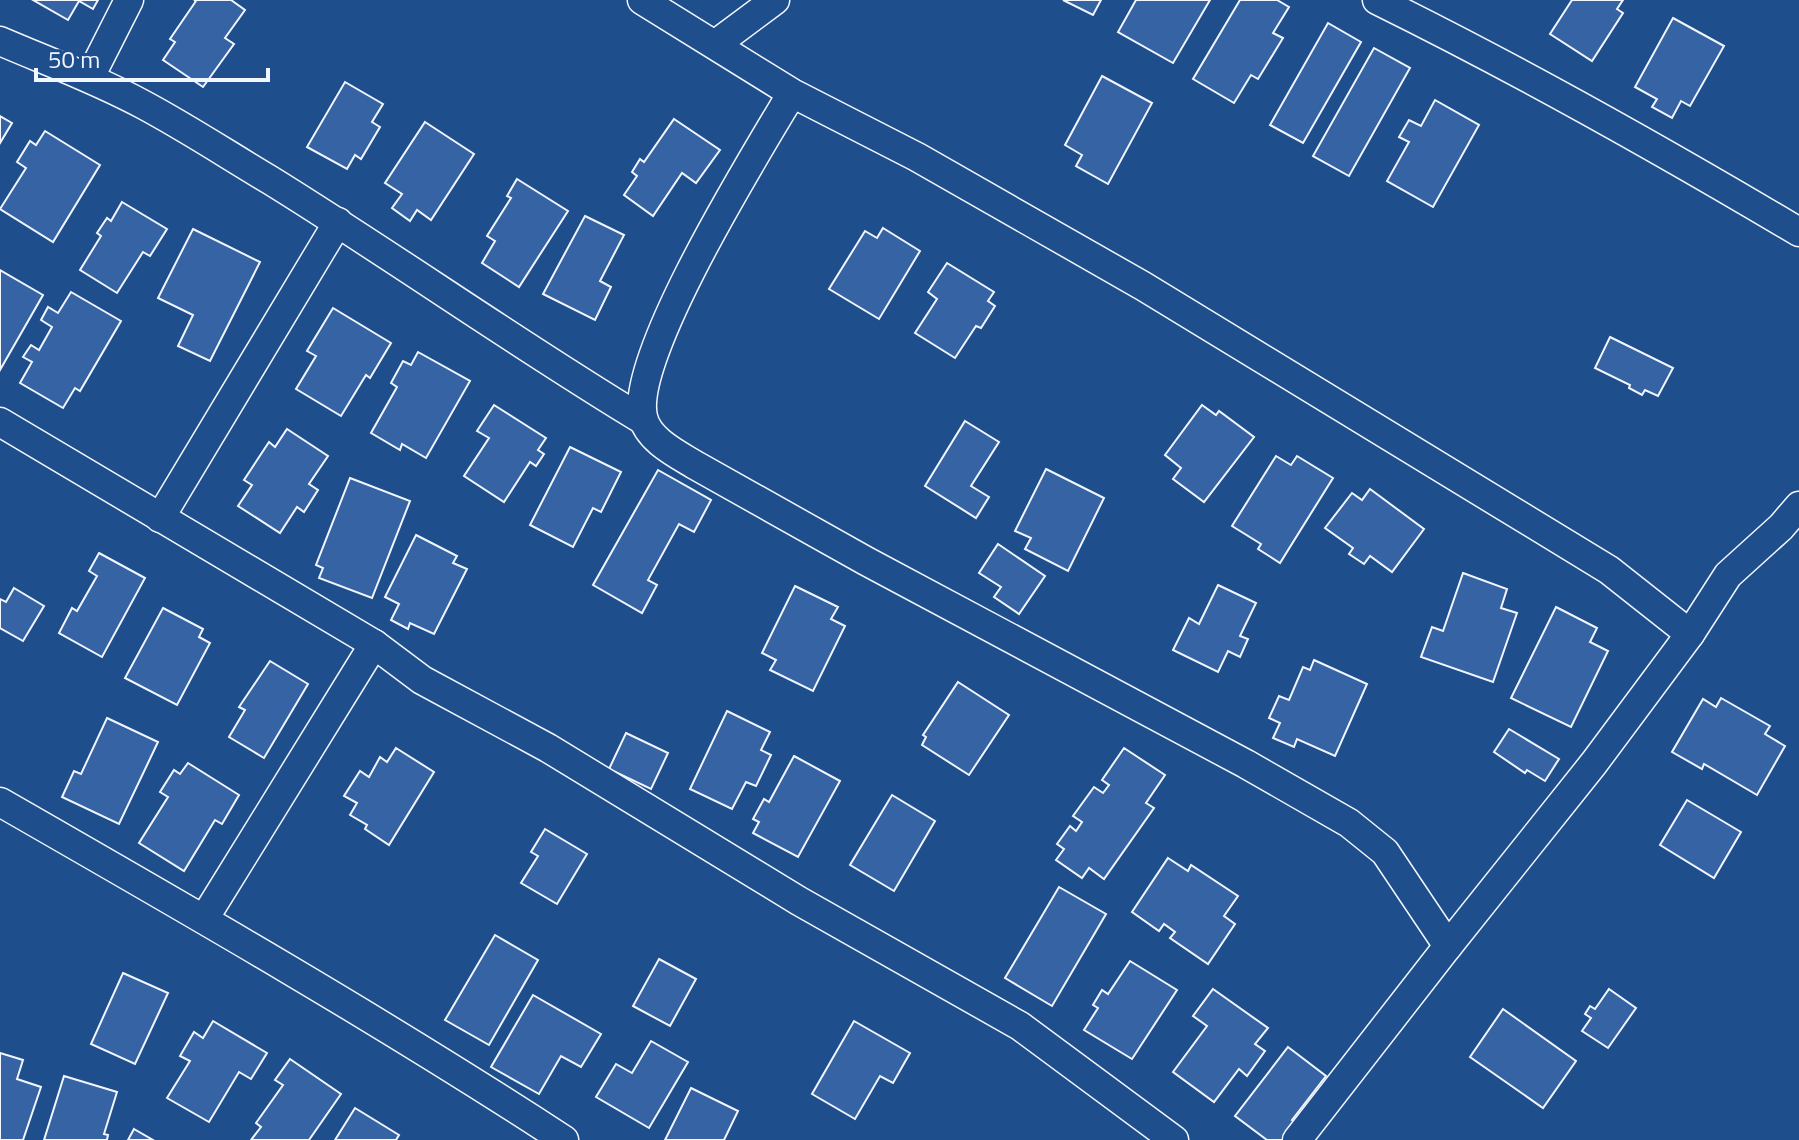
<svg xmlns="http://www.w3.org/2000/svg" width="1799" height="1140" viewBox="0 0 1799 1140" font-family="'Titillium Web',sans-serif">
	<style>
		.building { fill: #3563a3; stroke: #f2f6ff; stroke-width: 2 }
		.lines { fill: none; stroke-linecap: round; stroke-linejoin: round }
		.minor-casing { stroke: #f2f6ff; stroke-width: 31 }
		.minor { stroke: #1f4e8c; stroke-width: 28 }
	</style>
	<rect width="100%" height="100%" fill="#1f4e8c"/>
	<g class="building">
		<path d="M33,0H98L93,9L79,1L68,20Z"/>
		<path d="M194,0H231L245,10L225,38L234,44L203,87L163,60L175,42L170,39L196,1Z"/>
		<path d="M1063,0H1101L1093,15Z"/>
		<path d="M1136,0H1210L1173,63L1118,32Z"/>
		<path d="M1240,0H1277L1289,7L1273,33L1283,38L1258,79L1251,75L1234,103L1193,79Z"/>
		<path d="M1572,0H1623L1617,9L1623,13L1592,61L1550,34Z"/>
		<path d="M1673,18L1724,46L1690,106L1681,101L1672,118L1652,107L1657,99L1635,87Z"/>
		<path d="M1328,23L1361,42L1303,143L1270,125Z"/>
		<path d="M1374,48L1410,68L1349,176L1313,156Z"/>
		<path d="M1102,76L1152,103L1108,184L1076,166L1082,155L1065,145Z"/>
		<path d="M345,82L383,104L372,122L380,127L361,159L355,155L347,169L307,147Z"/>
		<path d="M1435,100L1479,125L1433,207L1387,181L1409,142L1399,137L1409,120L1421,126Z"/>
		<path d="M0,116L12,123L0,143Z"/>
		<path d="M674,119L720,150L696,183L682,173L653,216L624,195L637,176L632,172L640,159L644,162Z"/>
		<path d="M425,122L474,154L431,220L417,210L410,221L392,208L402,194L385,183Z"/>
		<path d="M45,131L100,165L53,242L0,209L26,168L17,162L30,141L36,145Z"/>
		<path d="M517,179L568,211L519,287L482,263L495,241L487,236L511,198L507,196Z"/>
		<path d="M122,202L167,229L150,256L143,252L117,293L80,270L101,236L97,233L107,218L111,221Z"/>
		<path d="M585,216L624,235L600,281L611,287L595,320L543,294Z"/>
		<path d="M883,228L920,251L879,319L829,289L865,231L877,238Z"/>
		<path d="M193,229L260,262L210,361L178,346L193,315L158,298Z"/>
		<path d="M947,263L994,292L988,301L995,306L981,328L976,326L955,358L915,333L937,299L928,292Z"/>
		<path d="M0,270L43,295L0,370Z"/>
		<path d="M71,292L121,321L80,391L75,388L63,408L20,383L32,362L23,357L31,345L39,350L52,327L41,320L48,307L58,313Z"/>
		<path d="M333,308L391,343L370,378L366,375L341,416L296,389L316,356L307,351Z"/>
		<path d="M1610,337L1673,368L1658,396L1645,390L1642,395L1629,388L1630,385L1595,368Z"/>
		<path d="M418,352L470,381L426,458L402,444L400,450L371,433L397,387L391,383L403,361L411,365Z"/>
		<path d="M494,405L546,438L538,450L544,454L536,466L530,462L504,502L464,476L489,438L477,431Z"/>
		<path d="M1202,405L1216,415L1219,411L1254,437L1204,502L1173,479L1181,468L1165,455Z"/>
		<path d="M965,421L999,442L971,486L989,497L976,518L925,486Z"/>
		<path d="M287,429L328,456L309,484L318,490L304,512L297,507L280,533L238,506L252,485L244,480L269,442L275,447Z"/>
		<path d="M570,447L621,472L601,512L593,508L573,547L530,525Z"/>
		<path d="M1276,456L1291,465L1297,456L1333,478L1280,563L1258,549L1261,544L1232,526Z"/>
		<path d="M1046,469L1104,498L1068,571L1025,549L1031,538L1015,531Z"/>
		<path d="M658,470L711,500L694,532L679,524L648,580L657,585L642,613L593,585Z"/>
		<path d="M350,478L410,501L372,598L319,578L323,568L316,565Z"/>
		<path d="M1370,489L1424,529L1392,572L1370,556L1364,564L1349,554L1353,548L1325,528L1352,493L1362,500Z"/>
		<path d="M416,535L457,556L453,563L467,569L434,634L410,623L408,629L391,620L399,604L385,597Z"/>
		<path d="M998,544L1045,576L1019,614L994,597L1001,587L979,573Z"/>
		<path d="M99,553L145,578L102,657L59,633L72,608L77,611L97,576L89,571Z"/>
		<path d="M1463,573L1507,589L1501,608L1517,613L1493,682L1421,657L1432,627L1443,631Z"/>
		<path d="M1218,585L1256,603L1240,636L1248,639L1240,657L1228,651L1218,672L1173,650L1189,618L1199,624Z"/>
		<path d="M795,586L838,607L831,619L845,626L813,691L770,670L776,660L762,653Z"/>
		<path d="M14,588L44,606L23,641L0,628V599L6,602Z"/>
		<path d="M1556,607L1597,628L1590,642L1608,651L1571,727L1511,698Z"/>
		<path d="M163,608L203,629L199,637L210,643L177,705L125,678Z"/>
		<path d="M1314,660L1367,684L1335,756L1297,739L1294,747L1273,738L1280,723L1269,718L1279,696L1289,700L1303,667L1310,670Z"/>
		<path d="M270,661L308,684L264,758L229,737L245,710L239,707Z"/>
		<path d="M958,682L1009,715L969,775L922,745L926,737L923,735Z"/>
		<path d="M1721,698L1770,726L1765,734L1785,746L1757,795L1704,764L1702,769L1672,752L1703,699L1716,707Z"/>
		<path d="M727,711L770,732L761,750L771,755L756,786L746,782L732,809L690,789Z"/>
		<path d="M107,718L158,742L119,824L62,797L74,771L81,774Z"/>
		<path d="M1509,729L1559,759L1545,781L1527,770L1525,773L1494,752Z"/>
		<path d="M626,733L668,753L651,789L609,769Z"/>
		<path d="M396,748L434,772L389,845L365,829L367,825L350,815L357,803L344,796L360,771L369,777L380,757L387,762Z"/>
		<path d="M1124,748L1165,775L1146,803L1154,808L1104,879L1089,868L1082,878L1056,860L1064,849L1057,844L1070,826L1076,831L1082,822L1073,816L1094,787L1103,793L1109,785L1102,780Z"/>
		<path d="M794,756L840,781L798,857L753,833L759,822L753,819L764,799L769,802Z"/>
		<path d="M188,763L239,795L222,824L215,820L184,871L139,843L168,797L160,792L174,770L180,774Z"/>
		<path d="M892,795L935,821L894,891L850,865Z"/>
		<path d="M1687,800L1741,832L1714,878L1660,845Z"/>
		<path d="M545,829L587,854L557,904L521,883L538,856L531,852Z"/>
		<path d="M1168,858L1188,871L1191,865L1238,896L1224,916L1235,924L1208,964L1170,938L1175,932L1164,924L1159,931L1132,912Z"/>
		<path d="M1059,887L1106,914L1052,1006L1005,978Z"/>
		<path d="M495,935L538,960L489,1045L445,1020Z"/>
		<path d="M659,959L696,979L670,1026L633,1006Z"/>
		<path d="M1130,961L1177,990L1132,1059L1084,1030L1098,1008L1093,1005L1102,990L1108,994Z"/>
		<path d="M123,973L168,993L135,1064L91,1044Z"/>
		<path d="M1213,989L1268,1028L1255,1044L1265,1051L1247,1076L1239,1069L1214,1102L1173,1072L1207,1026L1193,1016Z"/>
		<path d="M1609,989L1636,1008L1608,1048L1582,1031L1591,1018L1585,1014L1590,1006L1595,1009Z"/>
		<path d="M533,995L601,1034L581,1067L561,1056L539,1094L491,1067Z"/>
		<path d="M1503,1009L1576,1061L1543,1108L1470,1057Z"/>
		<path d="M213,1021L267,1053L251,1079L239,1072L209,1122L167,1098L190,1061L180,1056L194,1032L203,1038Z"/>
		<path d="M854,1021L910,1053L893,1083L880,1076L855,1119L812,1094Z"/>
		<path d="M651,1041L688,1062L649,1128L596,1097L616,1064L632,1073Z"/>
		<path d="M1288,1047L1326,1076L1292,1120L1299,1126L1288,1140H1267L1235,1116Z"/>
		<path d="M0,1053L23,1060L17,1079L41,1087L23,1140H0Z"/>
		<path d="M290,1059L341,1094L309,1140H251L261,1127L256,1123L283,1085L275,1080Z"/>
		<path d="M64,1076L117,1092L104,1134L108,1135L107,1140H44Z"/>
		<path d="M691,1088L738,1111L724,1140H665Z"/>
		<path d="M355,1108L399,1135L396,1140H335Z"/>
		<path d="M134,1129L153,1140H128Z"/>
	</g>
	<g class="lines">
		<g class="minor-casing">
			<g id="minor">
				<path d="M642,0L792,93L917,157L1143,286L1609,570L1690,634L1594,763L1448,946L1385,852L1349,823L1246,764L866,561L695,465C677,454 648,440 643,417C629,357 757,152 792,93"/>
				<path d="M1377,0C1521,71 1661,150 1799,232"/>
				<path d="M0,41C49,62 98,80 144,105C187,128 228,155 270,180C396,258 517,344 643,420"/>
				<path d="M716,44L775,0"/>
				<path d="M90,77L129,0"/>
				<path d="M0,422L374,644L422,680L548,748L799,901L1020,1026L1174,1140"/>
				<path d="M160,518L338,222"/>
				<path d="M1690,634L1728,575L1781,527L1799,506"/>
				<path d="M0,802C190,911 380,1020 564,1140"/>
				<path d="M204,919L374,644"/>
				<path d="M1297,1140L1448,946"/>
			</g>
		</g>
		<use href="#minor" class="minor"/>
	</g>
	<path d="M36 68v12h232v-12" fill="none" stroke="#f2f6ff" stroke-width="4"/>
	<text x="48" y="68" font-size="24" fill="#f2f6ff" stroke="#1f4e8c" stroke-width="6" paint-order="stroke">50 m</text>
</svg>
